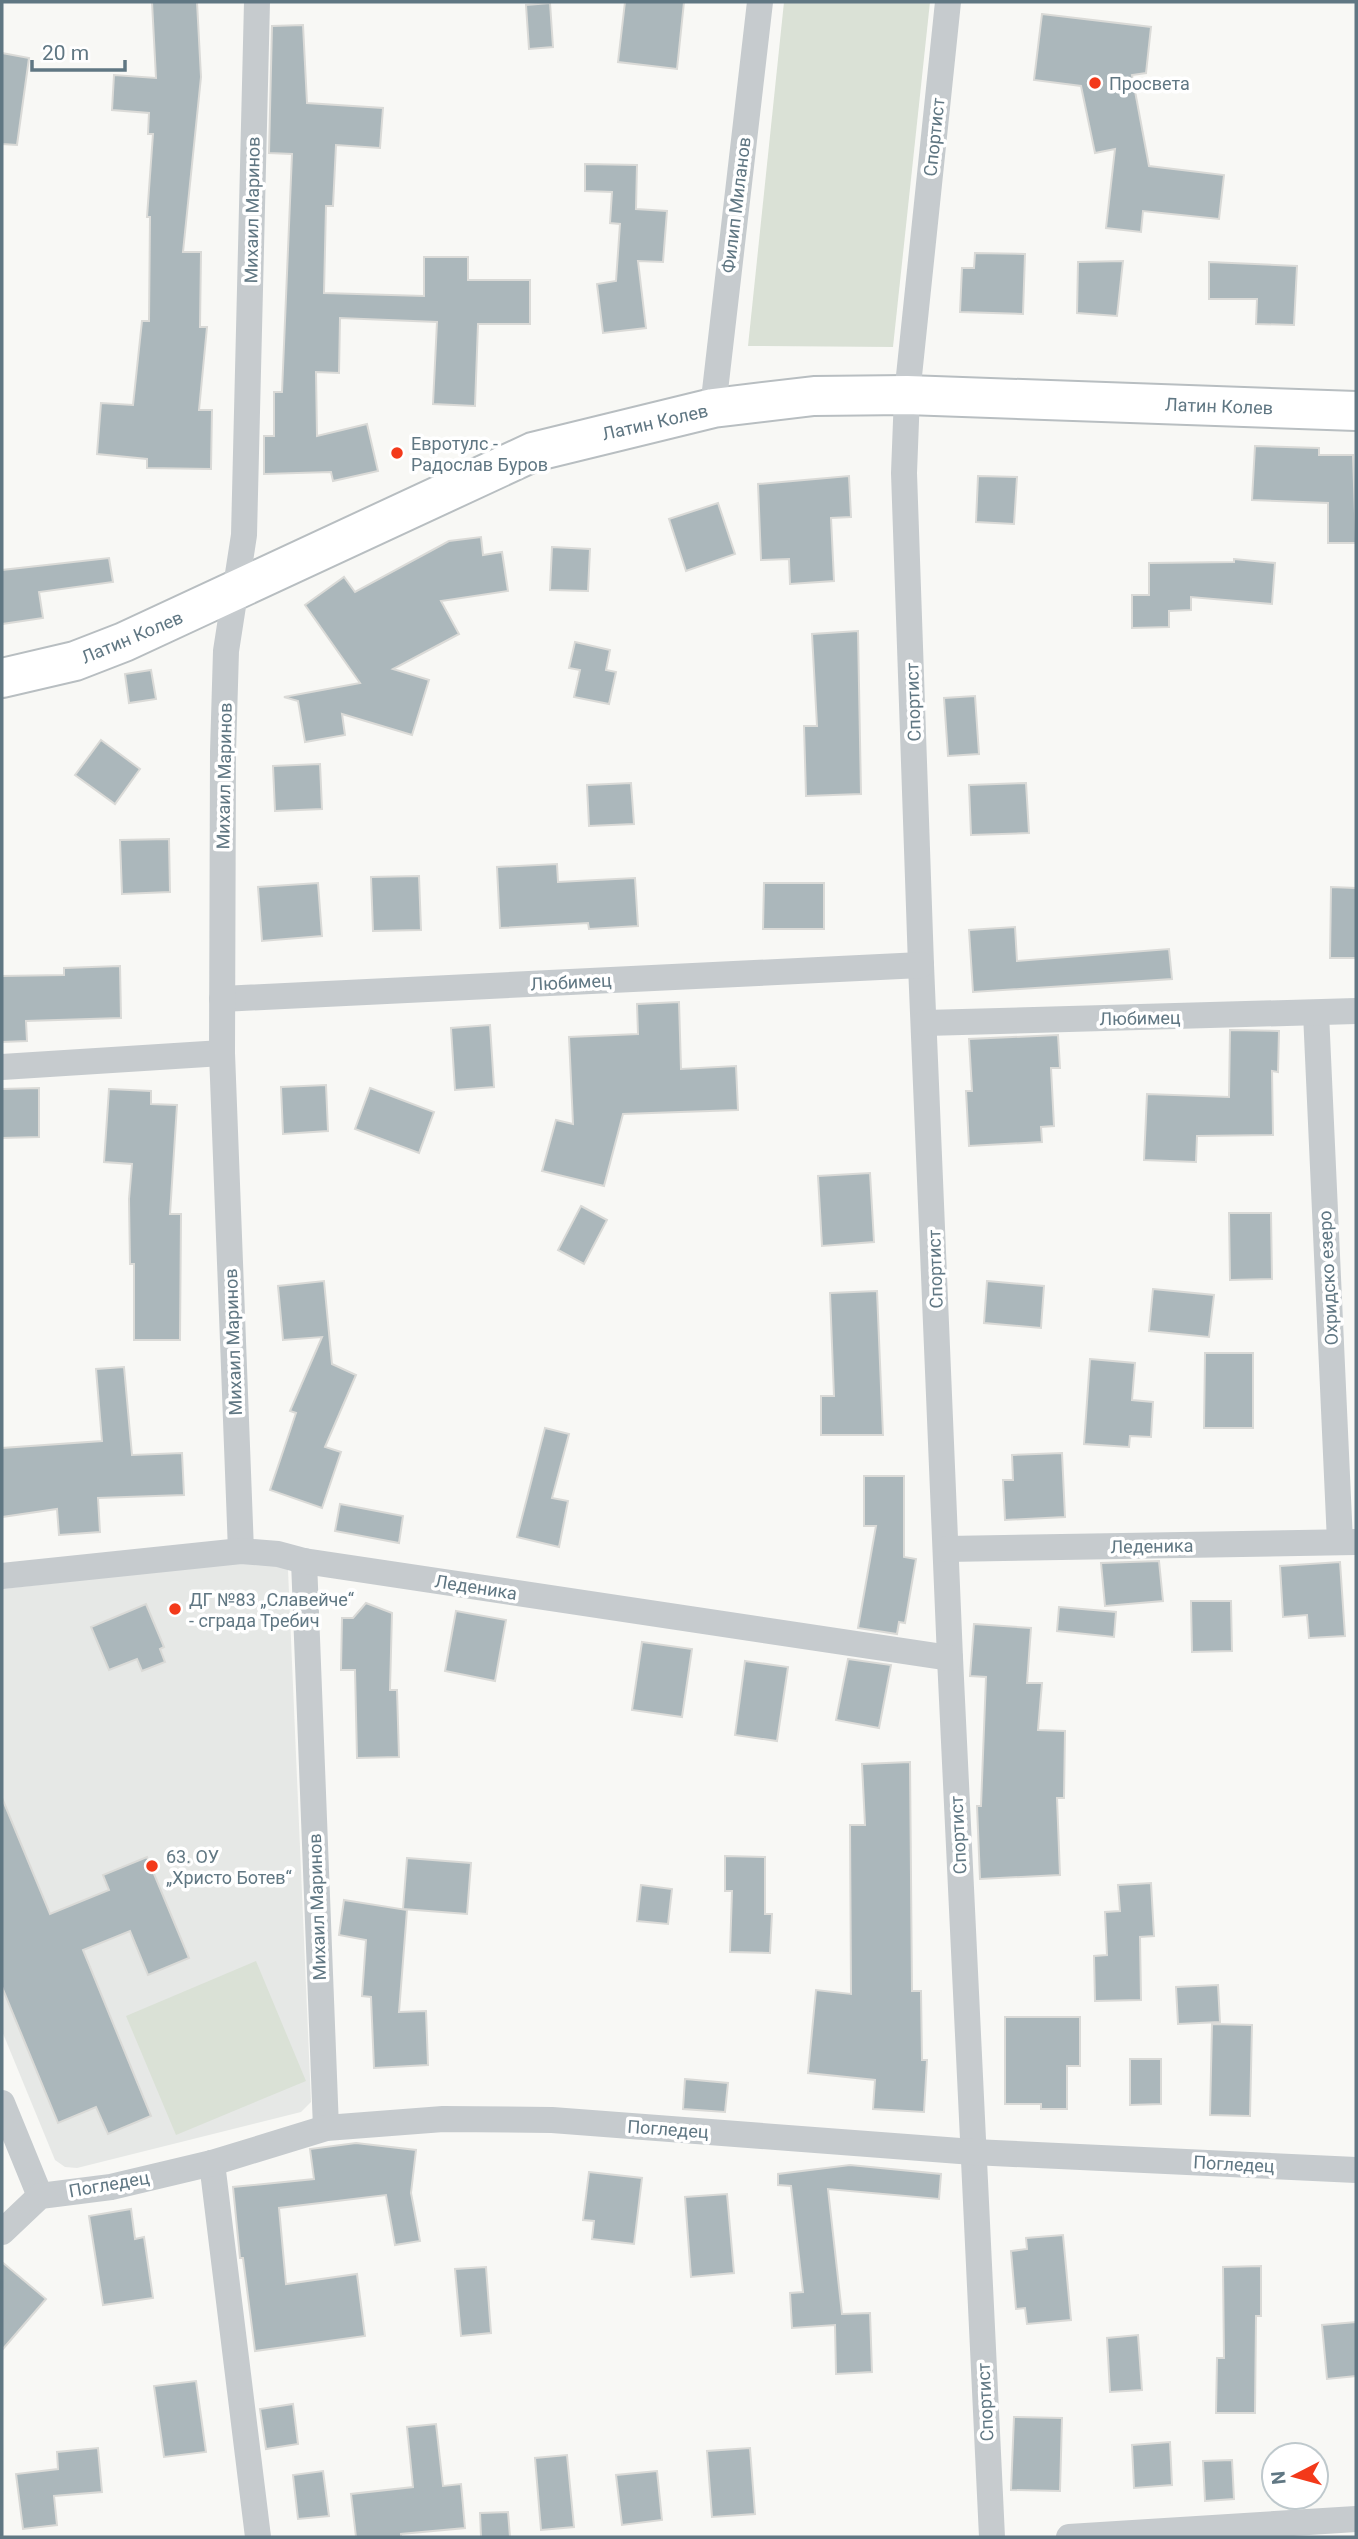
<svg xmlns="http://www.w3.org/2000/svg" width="1358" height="2539" viewBox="0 0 1358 2539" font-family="Roboto,sans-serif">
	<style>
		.built { fill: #e6e8e6 }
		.green { fill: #dae1d6 }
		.building { fill: #abb7bb; stroke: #dadad7; stroke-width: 2 }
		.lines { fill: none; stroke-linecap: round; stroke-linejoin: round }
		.primary-casing { stroke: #b8bec1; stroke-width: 42 }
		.minor { stroke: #c6cbce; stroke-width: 26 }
		.primary { stroke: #fff; stroke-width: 38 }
		.poi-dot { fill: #f3391a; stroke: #fff; stroke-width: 2.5 }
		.labels { text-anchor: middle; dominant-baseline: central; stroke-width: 7; stroke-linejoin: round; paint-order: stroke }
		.poi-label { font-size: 18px; fill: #607783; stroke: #fff; text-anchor: start }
		.street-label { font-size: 18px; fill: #607783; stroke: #fff }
	</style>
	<rect width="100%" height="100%" fill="#f8f8f5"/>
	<path class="built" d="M272,1559L288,1570L311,2102L301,2112L77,2168L65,2167L55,2160L2,2031V1589Z"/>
	<g class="green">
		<path d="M784,2H930L893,347L748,346Z"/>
		<path d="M256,1961L306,2081L176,2135L126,2016Z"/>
	</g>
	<g class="building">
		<path d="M152,2H197L201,77L183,252H201L200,327H207L199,410H212L211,469L147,468V459L97,454L101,403L133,405L142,321H149L150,217H147L153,134H148L149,113L112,110L114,75L156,78Z"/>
		<path d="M625,2H684L677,69L618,62Z"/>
		<path d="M550,3L553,47L529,49L526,5Z"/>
		<path d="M1042,14L1151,27L1146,73L1132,75L1149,166L1224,175L1219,219L1143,211L1141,232L1106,228L1115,149L1095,153L1081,86L1034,80Z"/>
		<path d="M303,25L307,103L383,108L380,148L336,145L333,206H326L324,293L424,296V257H468V280H530V324H478L475,406L433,404L437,322L340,318L339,373L316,372L317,436L367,424L378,471L333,481L331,472L264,474V436H274V392H282L292,154L269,153L272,26Z"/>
		<path d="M2,53L29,58L17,145L2,144Z"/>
		<path d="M585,164L637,165L636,209L667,211L663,262L638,261L646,328L603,333L597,284L616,281L620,224L610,223L612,192L585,191Z"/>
		<path d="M975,253L1025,254L1023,314L960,312L962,268H974Z"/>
		<path d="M1123,261L1117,316L1077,313L1078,262Z"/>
		<path d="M1209,262L1297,266L1294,325L1256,324L1257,299H1209Z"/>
		<path d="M1255,446L1319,448V455H1353L1356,543H1328V503L1252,500Z"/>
		<path d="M849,476L851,517L831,518L834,581L790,584L789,559L761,560L758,484Z"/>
		<path d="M978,476L1017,477L1014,524L976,522Z"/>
		<path d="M718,503L735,554L686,571L669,519Z"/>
		<path d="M481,537L483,555L502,552L508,591L441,601L459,634L393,669L429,680L412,735L342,714L345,735L305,742L298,701L284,697L360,683L305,605L344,577L355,592L449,541Z"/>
		<path d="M552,547L590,549L588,591L550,590Z"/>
		<path d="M109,558L113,582L39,592L43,618L2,624V570Z"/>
		<path d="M1234,559L1275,563L1272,604L1191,597V610L1169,611V627L1132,628V595H1149V563L1234,562Z"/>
		<path d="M858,631L861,794L806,796L804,726H817L812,634Z"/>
		<path d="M575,642L610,650L606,670L616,672L609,704L574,697L580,670L569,668Z"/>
		<path d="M151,670L156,699L129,703L125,674Z"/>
		<path d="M975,696L979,754L948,756L944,698Z"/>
		<path d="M101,740L140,769L115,804L75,775Z"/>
		<path d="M320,764L322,809L275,811L273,766Z"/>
		<path d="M631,783L634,824L589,826L587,785Z"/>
		<path d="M1026,783L1029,833L971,835L969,785Z"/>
		<path d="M169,839L170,892L122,894L120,840Z"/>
		<path d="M557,864L558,882L635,878L638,926L589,929L588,923L500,928L497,867Z"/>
		<path d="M419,876L421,930L373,931L371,877Z"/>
		<path d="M318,883L322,936L262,941L258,887Z"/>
		<path d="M764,883H824V929H763Z"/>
		<path d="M1331,887L1356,888V958H1330Z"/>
		<path d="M1015,927L1017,961L1169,949L1172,979L973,992L969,930Z"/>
		<path d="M120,966L121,1018L26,1021L27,1041L2,1042V976L64,975V968Z"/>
		<path d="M679,1002L681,1069L736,1066L738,1110L623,1114L604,1186L542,1171L556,1120L573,1124L569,1037L638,1034L637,1004Z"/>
		<path d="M490,1025L494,1087L455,1090L451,1028Z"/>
		<path d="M1230,1030L1279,1031L1278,1072L1272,1071L1273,1135L1197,1136L1196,1162L1144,1160L1147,1094L1229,1097Z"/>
		<path d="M1058,1035L1060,1068H1051L1054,1126L1041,1127L1042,1142L969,1146L966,1091H972L969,1039Z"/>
		<path d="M326,1085L328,1131L283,1134L281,1087Z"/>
		<path d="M39,1088V1137L2,1138V1089Z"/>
		<path d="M370,1088L434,1112L419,1153L355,1129Z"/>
		<path d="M109,1089L151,1091V1104L177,1105L170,1214H181L180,1340H134V1264H130L129,1199L132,1164L104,1162Z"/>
		<path d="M870,1173L874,1242L822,1246L818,1176Z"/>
		<path d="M581,1206L607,1220L584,1264L558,1250Z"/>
		<path d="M1229,1213H1271L1272,1279L1230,1280Z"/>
		<path d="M324,1281L332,1364L356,1375L325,1447L341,1452L322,1508L270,1490L296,1413L290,1411L322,1337L283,1340L278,1286Z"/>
		<path d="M987,1281L1044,1286L1041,1328L984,1323Z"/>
		<path d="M1153,1289L1214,1295L1209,1337L1149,1331Z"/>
		<path d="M877,1291L883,1435H821V1396H834L830,1293Z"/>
		<path d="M1205,1353H1253V1428H1204Z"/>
		<path d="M1090,1359L1135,1363L1132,1400L1153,1402L1151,1437L1130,1436L1129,1447L1084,1444Z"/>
		<path d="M124,1367L132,1455L182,1453L184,1495L98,1498L100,1532L59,1535L57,1509L2,1517V1448L102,1441L96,1369Z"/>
		<path d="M545,1428L569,1434L552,1498L568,1501L559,1547L517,1537Z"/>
		<path d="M1062,1453L1065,1517L1005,1520L1003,1480H1013L1012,1455Z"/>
		<path d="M864,1476H904V1557L916,1559L905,1623L899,1622L897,1634L858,1628L876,1526H864Z"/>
		<path d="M340,1504L403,1516L399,1543L335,1531Z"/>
		<path d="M1159,1561L1163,1601L1105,1606L1101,1563Z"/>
		<path d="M1340,1562L1345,1636L1309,1638L1307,1615L1283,1617L1280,1566Z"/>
		<path d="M1191,1601H1231L1232,1651L1192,1652Z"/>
		<path d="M366,1603L392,1613L390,1690H397L399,1757L357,1758L355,1670H341L342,1618H353Z"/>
		<path d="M146,1604L164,1647L160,1649L165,1662L142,1671L137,1659L109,1670L91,1627Z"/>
		<path d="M1059,1607L1116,1612L1114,1637L1057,1631Z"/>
		<path d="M456,1611L506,1620L495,1681L445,1671Z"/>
		<path d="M974,1624L1031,1628L1027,1683H1042L1038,1730L1065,1731L1064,1798H1057L1060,1875L980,1879L977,1806H981L986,1677L970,1676Z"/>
		<path d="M642,1642L692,1649L682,1717L632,1710Z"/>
		<path d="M848,1659L891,1665L879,1728L836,1720Z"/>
		<path d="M745,1661L788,1667L777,1741L735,1735Z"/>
		<path d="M910,1762L912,1991H921L922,2060H927L924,2112L873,2109L875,2080L808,2073L816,1990L851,1994L850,1825H865L862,1764Z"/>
		<path d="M2,1798L50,1914L109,1890L103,1875L147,1857L189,1958L148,1975L130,1931L83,1950L151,2116L108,2134L96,2107L58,2123L2,1987Z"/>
		<path d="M725,1856L765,1857V1914H772L770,1953L730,1952L732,1891H725Z"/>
		<path d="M407,1858L471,1863L467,1914L403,1909Z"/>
		<path d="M1151,1883L1154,1936L1140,1937L1141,2000L1095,2001L1094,1956L1107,1955L1105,1912L1120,1911L1118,1885Z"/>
		<path d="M641,1885L672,1889L668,1924L637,1921Z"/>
		<path d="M344,1900L407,1910L399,2012L426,2011L428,2065L374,2068L371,1997L362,1996L366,1940L339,1935Z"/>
		<path d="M1218,1985L1220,2022L1178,2024L1176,1987Z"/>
		<path d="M1005,2017H1080V2066H1067V2109H1041V2104H1005Z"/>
		<path d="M1212,2024L1252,2025L1250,2116L1210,2115Z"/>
		<path d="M1130,2059H1161V2104L1130,2105Z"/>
		<path d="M685,2079L728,2083L725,2112L683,2109Z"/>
		<path d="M356,2143L416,2150L411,2193L420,2241L395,2245L386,2195L279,2208L286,2284L357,2274L365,2336L255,2351L243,2258H240L233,2187L314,2179L310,2149Z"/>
		<path d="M850,2165L941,2174L939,2199L828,2189L842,2314L870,2313L872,2372L836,2374L835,2325L792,2328L790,2293L803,2292L791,2186L778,2185V2174Z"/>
		<path d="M589,2172L642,2178L634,2244L592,2239L594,2221L583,2220Z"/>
		<path d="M727,2194L734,2273L691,2277L685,2197Z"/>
		<path d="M131,2209L135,2239L144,2237L153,2298L103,2305L89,2216Z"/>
		<path d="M1063,2235L1071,2320L1027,2324L1025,2308L1016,2309L1011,2251L1027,2249L1026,2238Z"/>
		<path d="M2,2262L46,2299L2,2350Z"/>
		<path d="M1261,2266V2316H1256L1255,2413H1216L1217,2358H1224L1223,2267Z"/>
		<path d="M486,2267L491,2333L461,2336L455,2269Z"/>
		<path d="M1356,2322V2376L1327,2379L1322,2325Z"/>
		<path d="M1138,2335L1142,2390L1110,2392L1107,2338Z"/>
		<path d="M196,2381L206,2452L164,2457L154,2386Z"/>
		<path d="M293,2404L298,2444L266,2449L260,2409Z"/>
		<path d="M1014,2417L1062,2418L1060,2491L1011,2490Z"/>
		<path d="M436,2424L443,2486L461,2484L465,2528L401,2534V2537H356L351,2494L413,2487L407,2427Z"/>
		<path d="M1170,2442L1172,2485L1134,2488L1132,2445Z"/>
		<path d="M98,2448L102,2492L54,2496L57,2525L23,2529L16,2474L58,2469L57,2452Z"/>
		<path d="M750,2448L755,2514L712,2517L707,2451Z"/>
		<path d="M567,2455L574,2527L541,2530L535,2458Z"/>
		<path d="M1232,2460L1234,2499L1205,2501L1203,2461Z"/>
		<path d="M323,2471L329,2516L298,2519L293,2475Z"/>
		<path d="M657,2471L662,2520L622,2525L616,2475Z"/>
		<path d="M508,2512L510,2537H481L480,2513Z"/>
	</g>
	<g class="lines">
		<g class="primary-casing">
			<path id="primary" d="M2,678L75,661L124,642L533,452L713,408L814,396L907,395L1356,411"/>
		</g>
		<g class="minor">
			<path d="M948,2L907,395L904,473L921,965L950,1658L992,2537"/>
			<path d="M713,408L760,2"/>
			<path d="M222,999L921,965"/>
			<path d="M1316,1013L1340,1542"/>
			<path d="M925,1023L1356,1011"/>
			<path d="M2,1067L222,1053"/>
			<path d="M947,1549L1356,1542"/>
			<path d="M241,1551L222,1053L223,752L226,651L244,535L257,2"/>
			<path d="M304,1561L326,2128"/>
			<path d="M2,1576L241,1551L278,1554L304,1561L950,1658"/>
			<path d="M2,2103L40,2196"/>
			<path d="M212,2163L258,2537"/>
			<path d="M2,2232L40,2196L111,2187L212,2163L326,2128L443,2119L552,2120L973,2152L1356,2170"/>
			<path d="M1069,2537L1356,2519"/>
		</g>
		<use href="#primary" class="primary"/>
	</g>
	<g class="poi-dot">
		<circle cx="1095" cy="83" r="7"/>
		<circle cx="397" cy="453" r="7"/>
		<circle cx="175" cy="1609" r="7"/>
		<circle cx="152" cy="1866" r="7"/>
	</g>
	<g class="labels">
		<g class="poi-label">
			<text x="1109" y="83">Просвета</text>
			<text x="411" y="443">Евротулс -<tspan x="411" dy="21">Радослав Буров</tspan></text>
			<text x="189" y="1599">ДГ №83 „Славейче“<tspan x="189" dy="21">- сграда Требич</tspan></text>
			<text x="166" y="1856">63. ОУ<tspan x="166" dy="21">„Христо Ботев“</tspan></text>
		</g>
		<g class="street-label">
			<text transform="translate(934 137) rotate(-84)">Спортист</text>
			<text transform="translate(736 205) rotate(-83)">Филип Миланов</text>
			<text transform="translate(252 210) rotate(-89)">Михаил Маринов</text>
			<text transform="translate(1219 406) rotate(2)">Латин Колев</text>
			<text transform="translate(655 422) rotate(-13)">Латин Колев</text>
			<text transform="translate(132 637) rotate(-23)">Латин Колев</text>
			<text transform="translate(913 702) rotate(-92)">Спортист</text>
			<text transform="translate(224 776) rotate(-89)">Михаил Маринов</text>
			<text transform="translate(571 982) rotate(-3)">Любимец</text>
			<text transform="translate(1140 1018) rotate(-1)">Любимец</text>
			<text transform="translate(935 1269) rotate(-92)">Спортист</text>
			<text transform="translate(1328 1278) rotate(-93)">Охридско езеро</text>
			<text transform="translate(233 1342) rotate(-92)">Михаил Маринов</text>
			<text transform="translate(1152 1546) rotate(-1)">Леденика</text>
			<text transform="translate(476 1587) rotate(9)">Леденика</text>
			<text transform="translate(958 1835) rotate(-93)">Спортист</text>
			<text transform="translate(317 1907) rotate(-92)">Михаил Маринов</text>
			<text transform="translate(668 2129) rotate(4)">Погледец</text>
			<text transform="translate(1234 2164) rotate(3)">Погледец</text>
			<text transform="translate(109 2184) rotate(-10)">Погледец</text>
			<text transform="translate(985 2402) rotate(-93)">Спортист</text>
		</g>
	</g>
	<rect width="1358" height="2539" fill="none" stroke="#607783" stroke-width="7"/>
	<g transform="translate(1295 2476) rotate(264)"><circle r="33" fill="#ffffff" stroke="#bfc9cd" stroke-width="2"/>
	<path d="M0-5L12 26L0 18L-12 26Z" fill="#f3391a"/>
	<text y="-10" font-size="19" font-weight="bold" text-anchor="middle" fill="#607783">N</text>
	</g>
	<path d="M32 60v10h93v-10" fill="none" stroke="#607783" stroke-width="3.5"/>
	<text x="42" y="60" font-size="21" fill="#607783" stroke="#ffffff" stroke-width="5" paint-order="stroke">20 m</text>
</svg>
